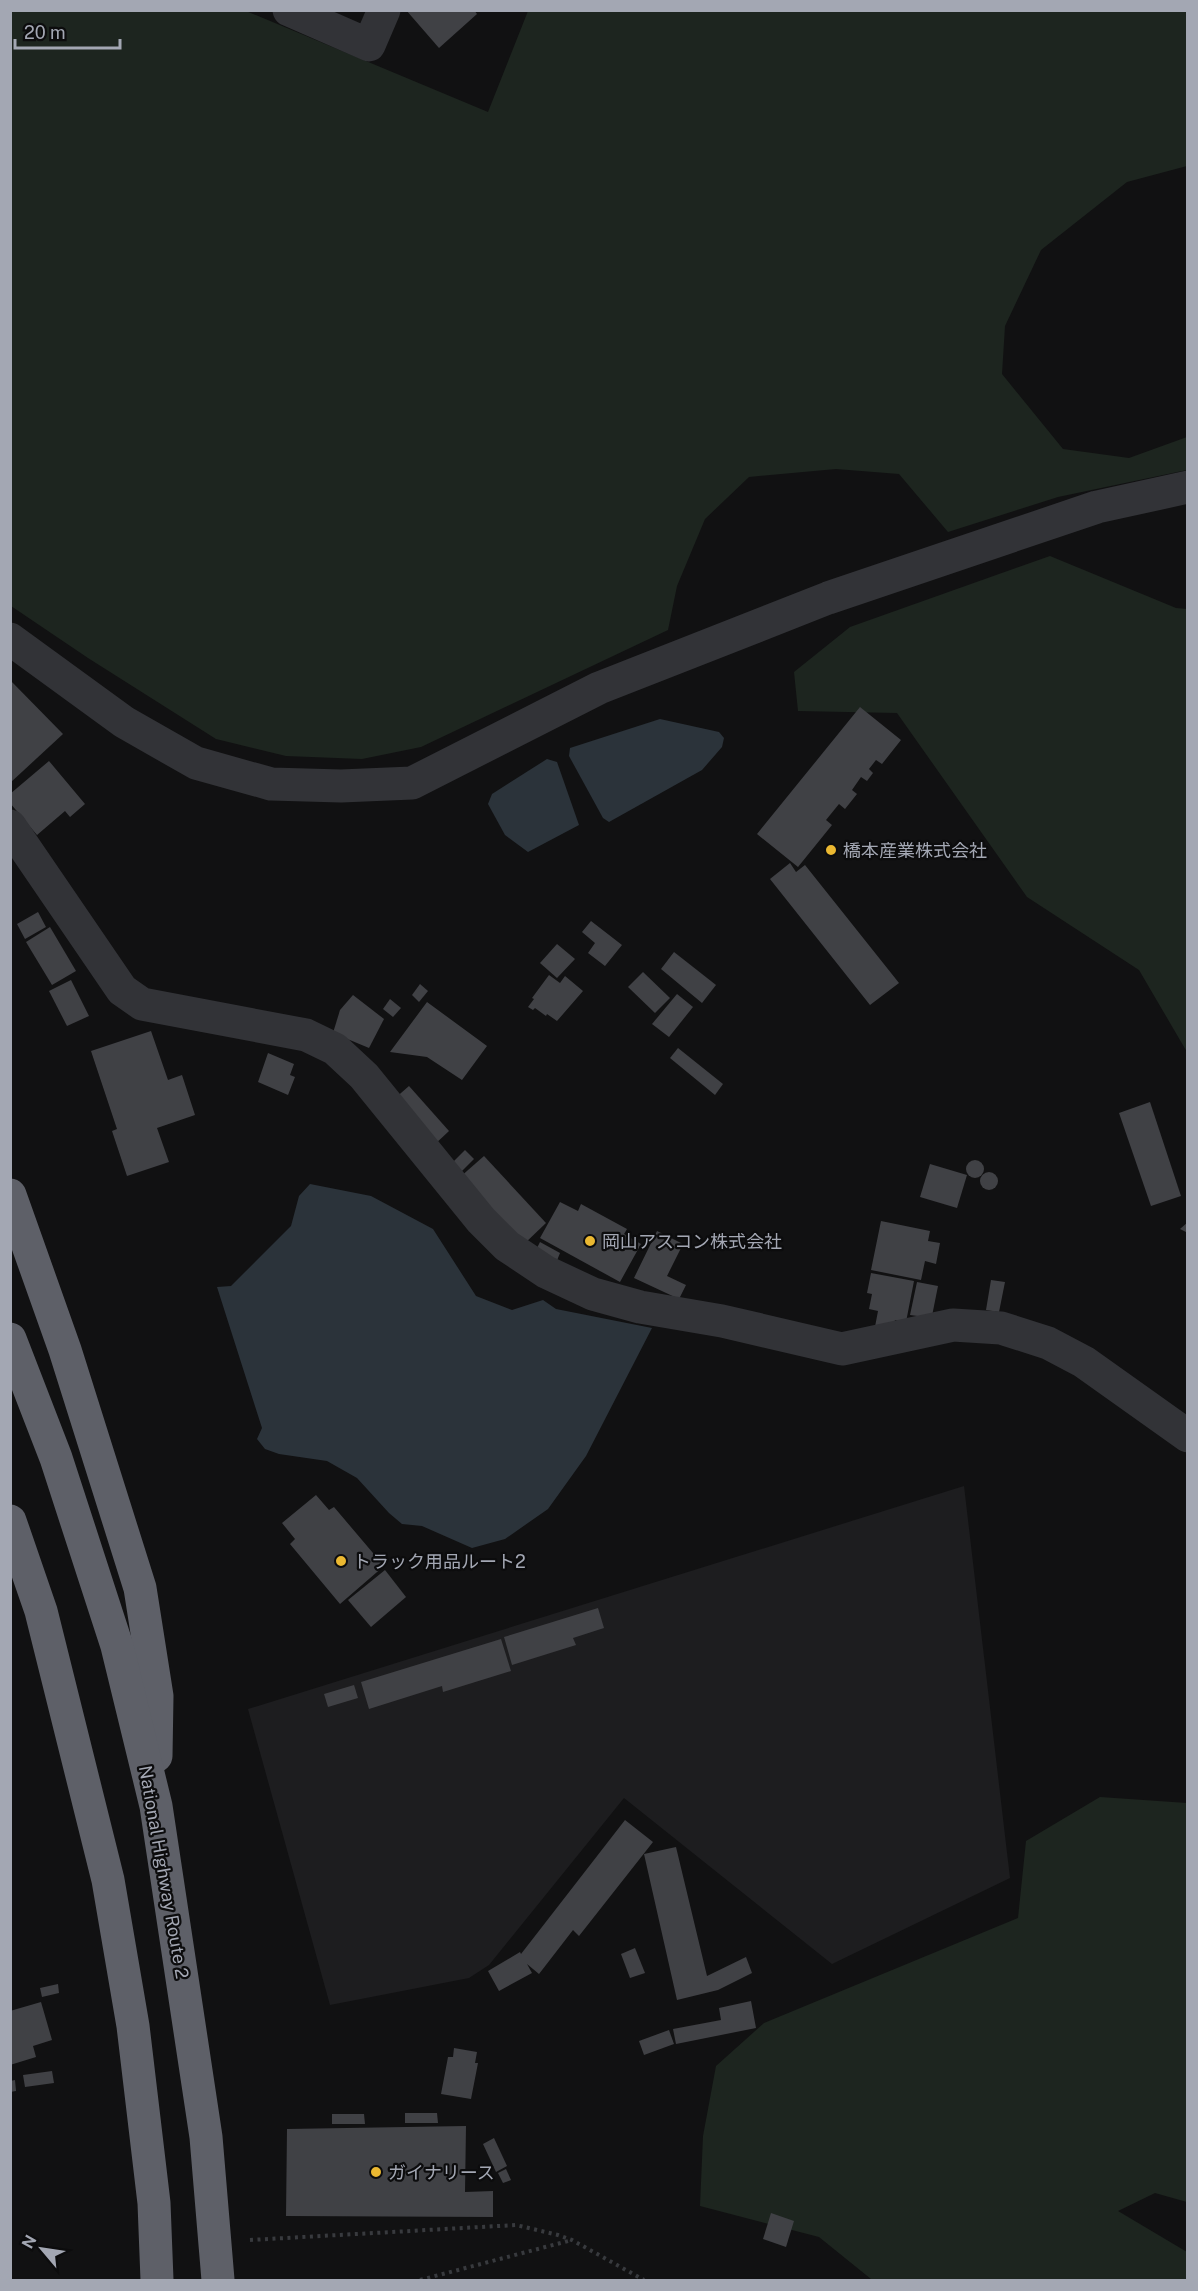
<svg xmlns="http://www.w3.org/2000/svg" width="1198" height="2291" viewBox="0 0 1198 2291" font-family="'Public Sans','Noto Sans JP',sans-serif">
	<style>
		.built { fill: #1d1d1f }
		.green { fill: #1d251f }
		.water { fill: #2b333a }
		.building { fill: #404145 }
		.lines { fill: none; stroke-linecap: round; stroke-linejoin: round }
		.path { stroke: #383a3e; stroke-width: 4; stroke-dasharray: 3 4.5; stroke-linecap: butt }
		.minor { stroke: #323337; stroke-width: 33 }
		.highway { stroke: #5e6068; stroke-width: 33 }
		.poi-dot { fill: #ebb831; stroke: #0c0c0d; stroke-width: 2 }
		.labels { text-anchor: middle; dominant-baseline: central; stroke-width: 4.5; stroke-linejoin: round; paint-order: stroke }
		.poi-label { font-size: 18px; fill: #a3a7b3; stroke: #0c0c0d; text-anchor: start }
		.street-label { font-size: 18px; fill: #a3a7b3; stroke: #0c0c0d }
	</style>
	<rect width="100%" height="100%" fill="#111112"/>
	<path class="built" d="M964,1486L1010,1878L832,1964L624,1798L489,1965L469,1978L330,2005L248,1709Z"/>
	<g class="green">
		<path d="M10,11H246L488,112L528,11H1187V166L1127,182L1041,250L1005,326L1002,374L1063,449L1129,458L1187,437V470L1058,497L948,532L899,474L836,469L749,477L705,519L677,586L668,630L421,747L362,759L286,756L216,739L88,658L11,606Z"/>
		<path d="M1050,556L1176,608L1187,609V1052L1139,970L1027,897L897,713L798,711L794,672L850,627Z"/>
		<path d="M1100,1797L1187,1803V2202L1155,2193L1118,2211L1187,2252V2280H880L871,2279L819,2237L700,2206L703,2136L716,2066L764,2023L1018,1918L1026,1841Z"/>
	</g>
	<g class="water">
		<path d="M660,719L719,732L724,738L722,747L702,770L609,822L603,818L569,756L570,748Z"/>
		<path d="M547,759L557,762L579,825L528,852L505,835L488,804L492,794Z"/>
		<path d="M310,1184L371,1196L433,1229L476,1296L512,1310L543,1300L556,1309L652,1328L586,1456L548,1509L505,1539L472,1548L422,1526L402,1524L389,1513L357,1478L327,1461L279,1454L265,1449L257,1439L262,1428L217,1287L231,1286L291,1226L299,1196Z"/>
	</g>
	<g class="building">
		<path d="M406,10H474L477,14L439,48Z"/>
		<path d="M10,680L63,734L10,783Z"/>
		<path d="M860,707L901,740L882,764L876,760L869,769L873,773L867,781L861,777L852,790L857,794L845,809L839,804L826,820L832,825L798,867L757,834Z"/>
		<path d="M49,761L85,804L70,817L65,811L37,835L10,803V794Z"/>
		<path d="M790,863L796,872L805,865L899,983L870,1005L770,879Z"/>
		<path d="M38,912L46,927L25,939L17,924Z"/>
		<path d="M591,921L622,945L605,966L588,953L595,943L582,932Z"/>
		<path d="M50,927L76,971L52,985L26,942Z"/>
		<path d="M557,944L575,959L557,978L540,963Z"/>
		<path d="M674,952L716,985L702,1003L661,969Z"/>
		<path d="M643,972L670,998L655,1013L628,987Z"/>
		<path d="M549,975L560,983L565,976L583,991L557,1021L547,1014L546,1016L535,1008L533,1010L528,1007L534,999L532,998Z"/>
		<path d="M71,980L89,1016L67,1026L49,991Z"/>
		<path d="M420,984L428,991L419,1002L412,995Z"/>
		<path d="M677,994L693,1007L669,1037L652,1024Z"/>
		<path d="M353,995L384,1019L369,1048L333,1033L340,1010Z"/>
		<path d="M390,999L401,1008L393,1017L383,1009Z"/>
		<path d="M427,1002L487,1046L462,1080L427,1057L390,1052Z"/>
		<path d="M151,1031L168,1080L182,1075L195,1115L157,1128L169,1162L127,1176L112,1131L117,1129L91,1051Z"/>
		<path d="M678,1048L723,1084L715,1095L670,1058Z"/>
		<path d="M268,1053L294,1064L290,1075L295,1077L288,1095L258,1082Z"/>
		<path d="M409,1086L449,1131L433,1146L393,1100Z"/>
		<path d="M1150,1102L1181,1196L1151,1206L1119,1113Z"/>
		<path d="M465,1150L474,1159L458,1175L449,1166Z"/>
		<path d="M484,1156L546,1223L522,1246L459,1178Z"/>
		<circle cx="975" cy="1169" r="9"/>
		<path d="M930,1164L967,1175L957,1208L920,1197Z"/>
		<circle cx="989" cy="1181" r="9"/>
		<path d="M560,1202L578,1211L581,1204L627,1229L624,1234L641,1244L620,1282L540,1238Z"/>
		<path d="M881,1221L930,1231L928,1241L940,1243L936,1264L925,1261L921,1280L871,1270Z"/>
		<path d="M1188,1222V1233L1180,1229Z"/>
		<path d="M657,1231L683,1244L667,1276L686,1285L679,1299L634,1278Z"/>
		<path d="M540,1242L560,1253L556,1263L535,1252Z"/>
		<path d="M871,1273L914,1281L906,1322L895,1320L893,1328L874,1332L878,1311L869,1309L872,1294L867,1293Z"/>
		<path d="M991,1280L1005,1282L999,1312L986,1310Z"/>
		<path d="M917,1282L938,1286L932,1316L925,1317L910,1315Z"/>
		<path d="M316,1495L329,1510L334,1507L384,1566L340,1604L290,1544L295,1539L282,1523Z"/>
		<path d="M385,1570L406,1597L371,1627L348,1600Z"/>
		<path d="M598,1608L604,1628L573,1638L576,1645L512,1665L504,1637Z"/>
		<path d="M501,1639L511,1671L443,1692L442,1686L369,1709L361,1682Z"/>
		<path d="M354,1685L358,1698L328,1707L324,1694Z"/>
		<path d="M625,1820L653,1842L579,1936L573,1930L539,1974L527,1964L532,1973L499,1991L488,1971L520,1952L521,1954Z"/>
		<path d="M676,1847L707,1976L746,1957L752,1973L718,1990L677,2000L644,1854Z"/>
		<path d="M635,1948L645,1973L630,1978L621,1954Z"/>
		<path d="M58,1984L59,1993L42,1997L40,1988Z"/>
		<path d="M751,2001L756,2028L676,2044L673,2029L721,2020L719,2008Z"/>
		<path d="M41,2002L52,2040L33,2046L36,2057L10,2065V2011Z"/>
		<path d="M669,2030L674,2044L644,2055L639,2041Z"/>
		<path d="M454,2048L477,2052L475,2063H478L471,2099L441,2094L448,2057H453Z"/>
		<path d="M52,2071L54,2083L25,2087L23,2075Z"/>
		<path d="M15,2080L16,2091L10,2092V2081Z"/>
		<path d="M405,2113H437L438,2123H405Z"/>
		<path d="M332,2114H364L365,2124H332Z"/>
		<path d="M466,2126L465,2192L493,2191V2217L286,2216L287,2129Z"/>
		<path d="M494,2138L507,2166L496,2172L483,2144Z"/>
		<path d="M506,2169L511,2180L503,2183L498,2173Z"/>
		<path d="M771,2213L794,2221L786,2247L763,2239Z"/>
	</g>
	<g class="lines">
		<g class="path">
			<path d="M250,2240L516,2225L558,2235L572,2240L644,2280"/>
			<path d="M420,2280L572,2240"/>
		</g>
		<g class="minor">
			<path d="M289,10L369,45L384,10"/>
			<path d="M10,639L124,722L196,763L271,784L341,786L412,783L599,688L828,598L1097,507L1188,487"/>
			<path d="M10,826L122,990L142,1004L306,1035L335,1049L364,1076L481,1220L507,1246L546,1272L593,1294L640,1307L722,1321L842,1349L953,1325L1001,1328L1048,1343L1084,1362L1188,1436"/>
		</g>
		<g class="highway">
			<path d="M10,1195L65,1350L140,1588L157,1696L156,1756"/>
			<path d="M10,1339L56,1458L117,1646L156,1806L206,2137L218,2280"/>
			<path d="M10,1521L41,1611L108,1880L133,2026L154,2203L157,2280"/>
		</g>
	</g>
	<g class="poi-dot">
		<circle cx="831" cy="850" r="6"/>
		<circle cx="590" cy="1241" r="6"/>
		<circle cx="341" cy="1561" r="6"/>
		<circle cx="376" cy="2172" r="6"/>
	</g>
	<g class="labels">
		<g class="poi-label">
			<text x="843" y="850">橋本産業株式会社</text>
			<text x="602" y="1241">岡山アスコン株式会社</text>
			<text x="353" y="1561">トラック用品ルート2</text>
			<text x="388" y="2172">ガイナリース</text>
		</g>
		<g class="street-label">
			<text transform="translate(164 1872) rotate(80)">National Highway Route 2</text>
		</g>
	</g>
	<rect width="1198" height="2291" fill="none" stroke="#a3a7b3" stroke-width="24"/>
	<g transform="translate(42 2249) rotate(299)" stroke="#0c0c0d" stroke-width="4.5" paint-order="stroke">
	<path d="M0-4.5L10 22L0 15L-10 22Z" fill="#a3a7b3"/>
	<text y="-9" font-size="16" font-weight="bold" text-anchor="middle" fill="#a3a7b3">N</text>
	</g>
	<path d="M15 39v9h105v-9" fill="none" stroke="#a3a7b3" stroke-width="3"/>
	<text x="24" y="39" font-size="18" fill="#a3a7b3" stroke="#0c0c0d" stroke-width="4.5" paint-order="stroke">20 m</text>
</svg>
